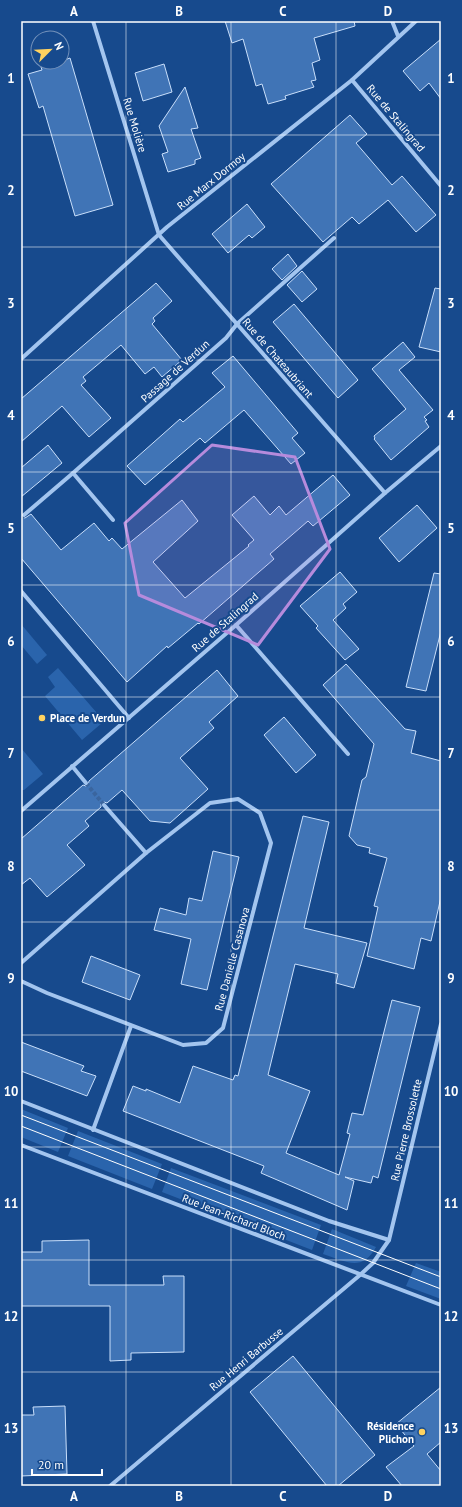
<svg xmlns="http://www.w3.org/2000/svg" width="462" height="1507" viewBox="0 0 462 1507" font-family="'PT Sans',sans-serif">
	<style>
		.green { fill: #2a64ac }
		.building { fill: #4074b6; stroke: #c9dffb }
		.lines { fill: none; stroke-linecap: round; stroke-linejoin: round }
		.street-tunnel { stroke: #3a659e; stroke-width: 4; stroke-dasharray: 4 2; stroke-linecap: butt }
		.street { stroke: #a3c5ef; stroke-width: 4 }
		.tram { stroke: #fff; stroke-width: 1 }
		.marked { fill: #b68bdc; fill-opacity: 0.2; stroke: #b68bdc; stroke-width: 3; stroke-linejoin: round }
		.grid { fill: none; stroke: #fff; stroke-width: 1; stroke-opacity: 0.55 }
		.poi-dot { fill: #ffd260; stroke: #174a8d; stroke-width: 1.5 }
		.labels { text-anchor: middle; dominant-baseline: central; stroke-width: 4; stroke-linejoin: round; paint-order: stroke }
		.street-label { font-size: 11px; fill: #fff; stroke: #174a8d }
		.poi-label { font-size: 11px; font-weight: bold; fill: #fff; stroke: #174a8d; text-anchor: start }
		.neatline { fill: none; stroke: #fff; stroke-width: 1.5 }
		.grid-label { font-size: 13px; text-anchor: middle; font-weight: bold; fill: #fff }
	</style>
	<rect width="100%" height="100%" fill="#174a8d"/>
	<g class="green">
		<path d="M21,624L47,655L37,664L21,645Z"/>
		<path d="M58,668L103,720L102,723L82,740L45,696L55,687L48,677Z"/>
		<path d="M21,748L43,774L24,790H21Z"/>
		<path d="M21,1109L68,1128L58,1152L21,1137Z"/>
		<path d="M78,1131L162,1164L152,1189L68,1156Z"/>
		<path d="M171,1168L321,1225L312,1250L162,1192Z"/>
		<path d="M332,1229L376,1247C362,1273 345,1261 323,1254Z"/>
		<path d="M416,1263L441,1272V1299L406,1286Z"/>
	</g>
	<g class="building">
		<path d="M225,21H354L355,26L314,38L320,60L312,63L316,80L311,81L314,87L285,96L286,99L268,104L262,84L256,86L243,39L232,43Z"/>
		<path d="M441,39V99L429,83L420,91L403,71Z"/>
		<path d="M70,58L113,205L75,216L43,106L39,108L28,74L42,70L41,67L62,62V61Z"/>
		<path d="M164,64L172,92L143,101L135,73Z"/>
		<path d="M185,87L198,128L191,129L201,158L195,160V164L168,172L162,154L168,152L159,126Z"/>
		<path d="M350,115L367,134L356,143L392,185L402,176L436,215L416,232L388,200L359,224L352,217L323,242L271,184Z"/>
		<path d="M247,204L265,227L252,238L249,235L228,253L212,234Z"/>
		<path d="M288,254L297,266L282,280L272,269Z"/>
		<path d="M302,271L317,289L302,302L287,285Z"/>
		<path d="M156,283L172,301L153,318L155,321L152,324L182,360L162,377L154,367L145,374L121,345L83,377L86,381L81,385L111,418L89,437L62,406L21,442V399Z"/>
		<path d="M435,288L441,289V352L419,347Z"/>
		<path d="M294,304L358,380L338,398L273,322Z"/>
		<path d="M403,342L415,357L399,370L433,410L424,417L427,420L425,421L429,427L391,460L374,439L375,438L374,436L406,409L372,369Z"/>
		<path d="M233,356L298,433L292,438L305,453L291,464L244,410L205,443L200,438L145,485L127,466L180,419L183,422L225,387L212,373Z"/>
		<path d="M48,445L62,463L21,497V468Z"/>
		<path d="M333,475L350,495L313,526L308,521L270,554L274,559L199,624L198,623L168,648L167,646L127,682L21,558V517L25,518L31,514L61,550L94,523L109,541L112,538L122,549L182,500L198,521L153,562L185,598L249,546L248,545L254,540L232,515L254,496L270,515L279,506L286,515Z"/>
		<path d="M417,505L437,528L399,562L379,538Z"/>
		<path d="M340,572L357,592L343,604L346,608L333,620L359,649L345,660L316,628L318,626L300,606Z"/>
		<path d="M434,573L441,574V631L426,691L406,687Z"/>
		<path d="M346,664L405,729L416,731L411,753L441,761V897L431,941L421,938L414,969L367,956L378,907L374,906L387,858L369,853L370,848L357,845L349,836L362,780L366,777L374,744L323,685Z"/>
		<path d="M217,670L238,696L209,722L214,728L180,758L208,789L170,823L150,821L122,790L107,803L104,802L101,803V807L85,821L89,826L67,845L85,865L47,897L30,878L21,885V839L83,785L86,786L88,785L89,781Z"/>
		<path d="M284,717L316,755L296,773L264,735Z"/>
		<path d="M303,816L329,822L304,928L367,943L354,988L336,983L338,974L295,964L268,1075L310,1091L286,1153L339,1175L350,1134L347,1133L352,1113L363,1115L392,1000L420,1007L378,1178L373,1176L371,1183L345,1177L354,1181L347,1210L261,1173L264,1166L123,1111L133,1086L146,1091V1089L180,1103L193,1066L233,1080L235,1075L238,1076Z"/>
		<path d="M213,851L239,857L207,990L181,984L191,939L154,930L160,908L186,915L189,898L202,901Z"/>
		<path d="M91,956L140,975L130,1000L82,982Z"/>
		<path d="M21,1042L84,1066L81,1071L96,1076L87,1096L21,1071Z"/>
		<path d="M89,1240V1285H164L163,1276H184V1352L131,1353V1360L110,1361V1306H21V1252H42V1241Z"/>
		<path d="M293,1356L375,1455L338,1486H327L250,1392Z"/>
		<path d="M441,1387V1442L427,1454L441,1471V1486H402L386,1467L414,1446L396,1424Z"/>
		<path d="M65,1406L67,1474L21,1476V1415H34L33,1407Z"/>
	</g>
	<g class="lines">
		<g class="street-tunnel">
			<path d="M21,518L24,515"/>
			<path d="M86,783L104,805"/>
		</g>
		<g class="street">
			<path d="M93,21L159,235L385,493"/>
			<path d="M392,21L398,36"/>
			<path d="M352,80L441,186"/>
			<path d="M21,359L167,227L352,80L416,21"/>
			<path d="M73,473L113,520"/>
			<path d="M24,515L73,473L226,338L237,324L334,238"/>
			<path d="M21,591L129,718"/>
			<path d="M236,625L348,754"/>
			<path d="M72,766L86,783"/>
			<path d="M104,805L146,853"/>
			<path d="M21,811L236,625L385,493L441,446"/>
			<path d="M21,963L146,853L210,803L238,799L260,813L271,843L223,1028L206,1043L183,1045L47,993L21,981"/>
			<path d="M21,1101L329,1221L389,1240"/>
			<path d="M93,1130L131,1026"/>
			<path d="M21,1145L441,1305"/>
			<path d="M110,1486L360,1275L373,1263L389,1240L441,1024"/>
		</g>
		<g class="tram">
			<path d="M21,1115L441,1277"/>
			<path d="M21,1126L441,1289"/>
		</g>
	</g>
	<path class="marked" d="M212,445L295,457L330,549L258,645L139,595L125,523Z"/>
	<path class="grid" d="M126,21V1486M231,21V1486M336,21V1486M21,135H441M21,247H441M21,360H441M21,472H441M21,585H441M21,697H441M21,810H441M21,922H441M21,1035H441M21,1147H441M21,1260H441M21,1372H441"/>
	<g class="poi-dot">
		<circle cx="42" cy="718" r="4"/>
		<circle cx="422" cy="1432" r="4"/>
	</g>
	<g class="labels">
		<g class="street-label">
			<text transform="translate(396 118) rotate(50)">Rue de Stalingrad</text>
			<text transform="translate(135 125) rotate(73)">Rue Molière</text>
			<text transform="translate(211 181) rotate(-39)">Rue Marx Dormoy</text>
			<text transform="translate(278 358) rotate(49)">Rue de Chateaubriant</text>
			<text transform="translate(175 371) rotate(-42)">Passage de Verdun</text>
			<text transform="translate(225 622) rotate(-41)">Rue de Stalingrad</text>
			<text transform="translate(232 959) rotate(-75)">Rue Danielle Casanova</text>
			<text transform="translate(406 1130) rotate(-77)">Rue Pierre Brossolette</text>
			<text transform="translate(234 1217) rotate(21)">Rue Jean-Richard Bloch</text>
			<text transform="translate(246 1359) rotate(-40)">Rue Henri Barbusse</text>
		</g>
		<g class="poi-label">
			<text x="50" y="718">Place de Verdun</text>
			<text x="414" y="1426" text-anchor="end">Résidence<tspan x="414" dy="13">Plichon</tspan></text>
		</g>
	</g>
	<rect width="462" height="1507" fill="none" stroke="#174a8d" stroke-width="44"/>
	<g transform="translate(50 50) rotate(66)"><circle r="19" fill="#174a8d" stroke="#7492bb"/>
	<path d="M0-3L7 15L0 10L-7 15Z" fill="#ffd260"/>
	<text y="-6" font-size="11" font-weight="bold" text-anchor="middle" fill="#ffffff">N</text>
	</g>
	<path d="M32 1469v6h70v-6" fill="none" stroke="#ffffff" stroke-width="2"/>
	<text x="38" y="1469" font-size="12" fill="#ffffff" stroke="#174a8d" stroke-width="3" paint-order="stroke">20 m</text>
	<rect x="22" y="22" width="418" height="1463" class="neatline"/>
	<g class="grid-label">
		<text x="74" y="16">A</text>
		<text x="179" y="16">B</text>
		<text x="283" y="16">C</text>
		<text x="388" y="16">D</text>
		<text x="11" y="83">1</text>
		<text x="451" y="83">1</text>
		<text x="11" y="195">2</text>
		<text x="451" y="195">2</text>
		<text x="11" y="308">3</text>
		<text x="451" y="308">3</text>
		<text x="11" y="420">4</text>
		<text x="451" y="420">4</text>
		<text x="11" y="533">5</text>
		<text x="451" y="533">5</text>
		<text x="11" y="646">6</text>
		<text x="451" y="646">6</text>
		<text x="11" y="758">7</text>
		<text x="451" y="758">7</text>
		<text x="11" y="871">8</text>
		<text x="451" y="871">8</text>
		<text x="11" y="983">9</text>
		<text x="451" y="983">9</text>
		<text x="11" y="1096">10</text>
		<text x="451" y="1096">10</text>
		<text x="11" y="1208">11</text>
		<text x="451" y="1208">11</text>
		<text x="11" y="1321">12</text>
		<text x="451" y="1321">12</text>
		<text x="11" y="1433">13</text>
		<text x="451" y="1433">13</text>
		<text x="74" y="1501">A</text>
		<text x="179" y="1501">B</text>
		<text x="283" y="1501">C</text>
		<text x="388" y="1501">D</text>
	</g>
</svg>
